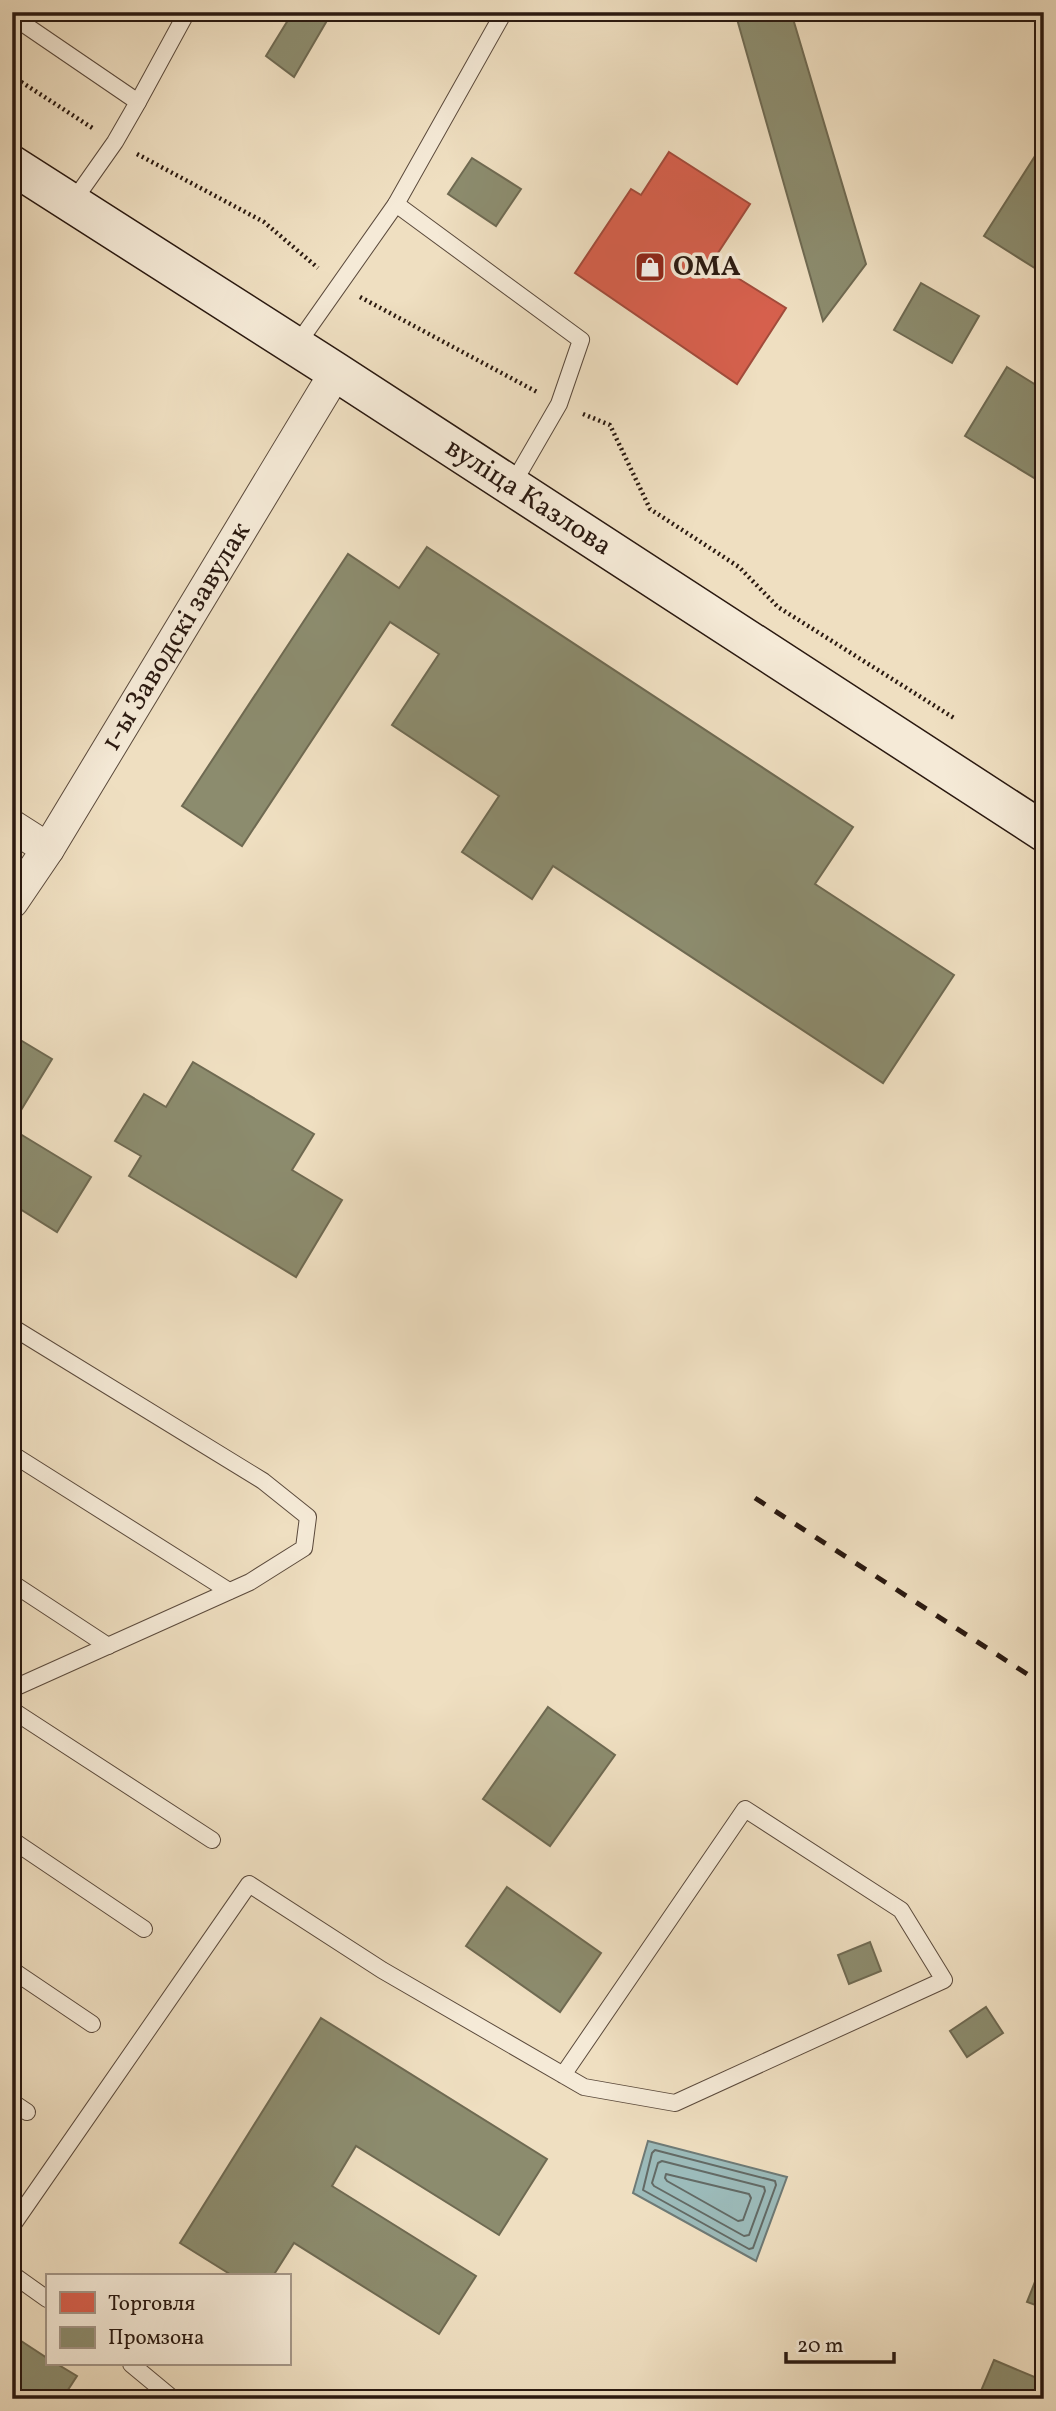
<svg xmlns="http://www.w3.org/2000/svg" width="1056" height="2411" viewBox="0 0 1056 2411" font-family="Vollkorn,serif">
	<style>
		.water { fill: #9cbbba; stroke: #6e7a76; stroke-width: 2 }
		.shops { fill: #d6604d; stroke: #a24b3b; stroke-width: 2 }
		.industry { fill: #8c8c6e; stroke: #6f6a52; stroke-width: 2 }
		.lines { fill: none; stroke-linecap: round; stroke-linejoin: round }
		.shore { stroke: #636a65; stroke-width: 2 }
		.lane-casing { stroke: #5b4a3c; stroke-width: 18 }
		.street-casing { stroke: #5b4a3c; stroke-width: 34 }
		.secondary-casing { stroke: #2a1910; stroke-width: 41 }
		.path { stroke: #2a1910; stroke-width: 4.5; stroke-dasharray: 2 3.5; stroke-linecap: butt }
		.lane { stroke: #f5ead7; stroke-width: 16 }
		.street { stroke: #f5ead7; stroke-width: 32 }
		.secondary { stroke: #f5ead7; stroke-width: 38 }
		.rail { stroke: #2a1910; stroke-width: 5; stroke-dasharray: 12 12; stroke-linecap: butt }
		.labels { text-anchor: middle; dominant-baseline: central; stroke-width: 7; stroke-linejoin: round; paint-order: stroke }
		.poi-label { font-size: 28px; font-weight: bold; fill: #2a1910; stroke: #f5ead7; text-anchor: start }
		.street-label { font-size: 28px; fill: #2a1910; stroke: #f5ead7 }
	</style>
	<rect width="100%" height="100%" fill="#efdfc1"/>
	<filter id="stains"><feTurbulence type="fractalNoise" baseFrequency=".00286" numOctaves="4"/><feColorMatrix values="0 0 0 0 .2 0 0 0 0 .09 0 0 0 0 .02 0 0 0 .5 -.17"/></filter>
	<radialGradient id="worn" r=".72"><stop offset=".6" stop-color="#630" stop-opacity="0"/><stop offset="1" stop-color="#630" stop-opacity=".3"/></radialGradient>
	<path class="water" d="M648,2141L787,2177L756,2261L633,2193Z"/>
	<path class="shops" d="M669,152L750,204L712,262L786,308L737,384L575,273L631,189L641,195Z"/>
	<g class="industry">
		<path d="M293,12H332L294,77L266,56Z"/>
		<path d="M735,12H791L866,264L823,321Z"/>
		<path d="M1044,142V268L1041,272L984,236Z"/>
		<path d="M472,158L521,189L496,226L448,194Z"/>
		<path d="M921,283L979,316L952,363L894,330Z"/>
		<path d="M1007,367L1044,390V484L965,436Z"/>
		<path d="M427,547L853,827L815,884L954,975L883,1083L553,866L532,899L462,852L499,796L392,725L439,654L390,622L242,846L182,806L348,554L399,588Z"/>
		<path d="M12,1035L52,1059L12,1125Z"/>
		<path d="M193,1062L314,1134L292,1170L342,1200L296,1277L129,1176L141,1156L115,1141L144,1094L166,1107Z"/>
		<path d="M12,1129L91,1177L57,1232L12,1204Z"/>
		<path d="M548,1707L615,1755L550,1846L483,1799Z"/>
		<path d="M507,1887L601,1953L560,2012L466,1946Z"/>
		<path d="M870,1942L881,1971L849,1984L838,1955Z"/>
		<path d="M986,2007L1003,2033L967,2057L950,2031Z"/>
		<path d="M321,2018L547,2159L499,2235L356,2146L332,2186L476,2276L439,2334L294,2243L273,2276H233L180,2243Z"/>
		<path d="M1044,2259V2308L1027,2302Z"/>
		<path d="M12,2335L47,2358V2364H57L77,2376L62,2399H12Z"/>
		<path d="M994,2360L1044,2381V2399L978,2398Z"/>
	</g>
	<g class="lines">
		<g class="shore">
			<path d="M655,2150L775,2181L776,2185L753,2248L749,2249L643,2190L652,2153Z"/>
			<path d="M662,2161L764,2187L765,2191L749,2235L744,2236L654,2186L652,2183L658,2163Z"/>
			<path d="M666,2174L749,2194L751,2198L743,2220L738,2221L667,2181L665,2178Z"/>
		</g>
		<g class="lane-casing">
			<g id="lane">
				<path d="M12,16L138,102L115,142L72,203"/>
				<path d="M138,102L187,12"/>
				<path d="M396,204L581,340L559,404L511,487"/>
				<path d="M296,346L396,204L504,12"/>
				<path d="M12,1327L263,1481L308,1517L304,1548L250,1582L12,1689"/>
				<path d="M12,1454L229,1591"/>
				<path d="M12,1583L108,1646"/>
				<path d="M12,1710L212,1840"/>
				<path d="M12,1840L144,1929"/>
				<path d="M12,1970L92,2024"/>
				<path d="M12,2102L27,2112"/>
				<path d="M12,2226L249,1884L382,1970L584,2087L675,2103L944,1980L901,1910L745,1809L563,2075"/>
				<path d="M12,2274L47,2299"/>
				<path d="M131,2364L172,2398L179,2399"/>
			</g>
		</g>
		<g class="street-casing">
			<g id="street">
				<path d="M12,826L48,849"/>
				<path id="s1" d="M12,902L48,849L336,372"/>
			</g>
		</g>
		<g class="secondary-casing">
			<g id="secondary">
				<path id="s2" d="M12,165L336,372L1044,832"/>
			</g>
		</g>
		<g class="path">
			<path d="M12,76L94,129"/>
			<path d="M137,154L264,222L318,268"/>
			<path d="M360,297L537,392"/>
			<path d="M583,414L610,425L650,509L739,567L778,607L954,718"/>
		</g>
		<use href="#lane" class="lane"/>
		<use href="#street" class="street"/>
		<use href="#secondary" class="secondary"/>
		<path class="rail" d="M755,1498L1044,1685"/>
	</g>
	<defs>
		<g id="shop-square" transform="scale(1.575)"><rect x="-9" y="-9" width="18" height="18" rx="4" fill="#8f2418" stroke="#f5ead7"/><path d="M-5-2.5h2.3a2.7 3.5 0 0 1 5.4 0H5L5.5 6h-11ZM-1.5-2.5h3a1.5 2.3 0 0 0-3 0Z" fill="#fff"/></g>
	</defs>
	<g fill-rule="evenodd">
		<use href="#shop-square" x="650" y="267"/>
	</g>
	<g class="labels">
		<g class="poi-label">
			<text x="673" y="267">ОМА</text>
		</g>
		<g class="street-label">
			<text stroke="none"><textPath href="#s2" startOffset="614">вуліца Казлова</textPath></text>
			<text stroke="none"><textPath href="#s1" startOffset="312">1-ы Заводскі завулак</textPath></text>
		</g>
	</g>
	<rect width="1056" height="2411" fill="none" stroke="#efdfc1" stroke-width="42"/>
	<rect x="14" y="14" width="1028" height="2383" fill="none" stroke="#2a1910" stroke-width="3.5"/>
	<rect x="21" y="21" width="1014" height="2369" fill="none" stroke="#2a1910" stroke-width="2"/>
	<rect x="46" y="2274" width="245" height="91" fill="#f5ead7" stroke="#a49687" stroke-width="2"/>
	<rect x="60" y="2292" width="35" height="21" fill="#d6604d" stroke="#a49687" stroke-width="2"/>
	<text x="108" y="2310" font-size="21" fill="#2a1910">Торговля</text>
	<rect x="60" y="2327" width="35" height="21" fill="#8c8c6e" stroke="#a49687" stroke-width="2"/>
	<text x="108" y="2344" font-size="21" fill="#2a1910">Промзона</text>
	<path d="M786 2352v10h108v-10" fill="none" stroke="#2a1910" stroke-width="3.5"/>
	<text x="797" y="2352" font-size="21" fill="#2a1910" stroke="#f5ead7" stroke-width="5" paint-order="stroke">20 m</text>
	<rect width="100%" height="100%" filter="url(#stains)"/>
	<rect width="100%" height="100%" fill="url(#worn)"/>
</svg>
